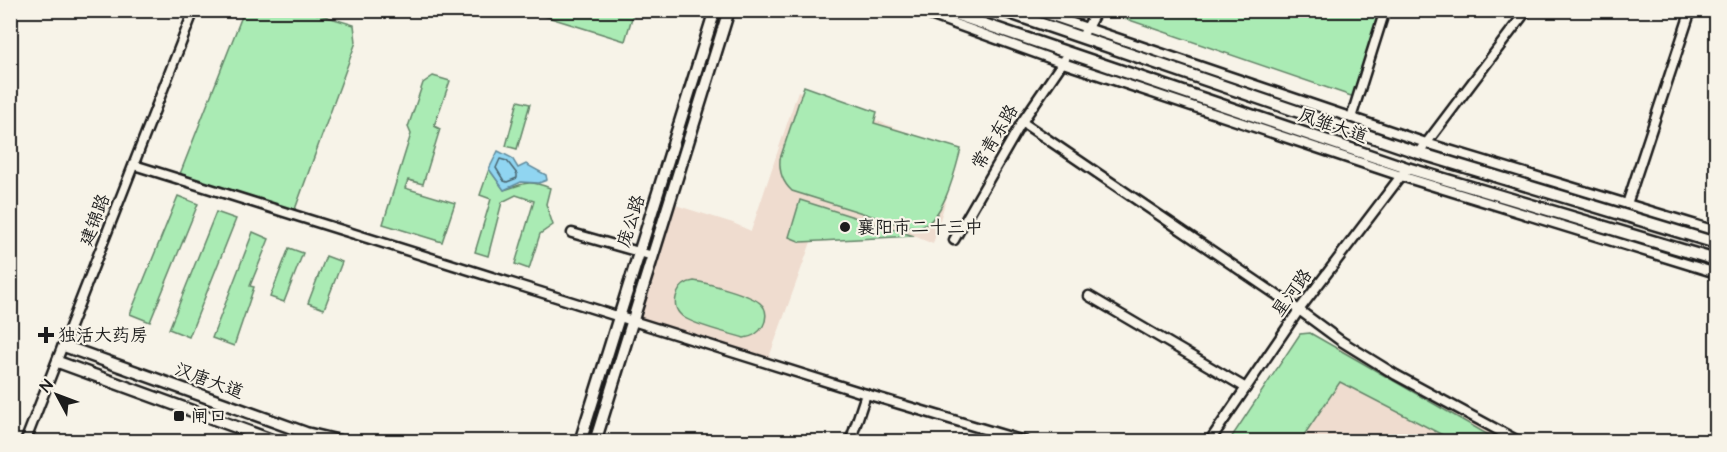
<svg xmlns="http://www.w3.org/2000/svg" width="1727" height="452" viewBox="0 0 1727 452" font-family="'Architects Daughter','LXGW WenKai TC',sans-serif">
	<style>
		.built { fill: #efdccf }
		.green { fill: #aaebb4; stroke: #638468; stroke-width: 1.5 }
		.water { fill: #90d5f1; stroke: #628b9c; stroke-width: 1.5 }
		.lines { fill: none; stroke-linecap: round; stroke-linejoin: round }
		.shore { stroke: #4a6671; stroke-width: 1.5 }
		.minor-casing { stroke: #1c1c1c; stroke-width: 13 }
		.major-casing { stroke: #1c1c1c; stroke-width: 15 }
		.minor { stroke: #f7f3e8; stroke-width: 8 }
		.major { stroke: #f7f3e8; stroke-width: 10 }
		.poi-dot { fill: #1c1c1c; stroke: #f7f3e8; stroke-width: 2 }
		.labels { text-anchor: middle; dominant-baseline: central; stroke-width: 4.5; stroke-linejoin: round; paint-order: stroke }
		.street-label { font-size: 18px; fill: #1c1c1c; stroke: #f7f3e8 }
		.poi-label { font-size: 18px; fill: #1c1c1c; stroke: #f7f3e8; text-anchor: start }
	</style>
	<rect width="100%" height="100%" fill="#f7f3e8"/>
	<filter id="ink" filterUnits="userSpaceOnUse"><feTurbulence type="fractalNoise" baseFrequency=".0167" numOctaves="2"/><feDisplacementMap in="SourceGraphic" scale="12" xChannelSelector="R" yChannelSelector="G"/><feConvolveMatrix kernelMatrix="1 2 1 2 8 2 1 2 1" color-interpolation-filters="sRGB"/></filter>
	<g filter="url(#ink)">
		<g class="built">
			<path d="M798,91L960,152L933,244L914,236L811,242L767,363L633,321L672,204L733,223L751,231Z"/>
			<path d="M1341,341L1520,442H1281Z"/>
		</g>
		<g class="green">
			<path d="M1110,10L1385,11L1357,98L1109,13Z"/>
			<path d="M244,11H308L354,25L356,42L294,212L180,174Z"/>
			<path d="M528,11H634L625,41Z"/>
			<path d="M433,76L450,81L434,126L440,129L423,184L408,180L405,188L455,203L442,242L383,224L411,134L408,127L423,83Z"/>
			<path d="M804,86L877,112L874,123L961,149C955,171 944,219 921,227C917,228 911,227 907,227L792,191C782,182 779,172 780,159Z"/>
			<path d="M518,101L530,104L517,149L506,146Z"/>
			<path d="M489,169L504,190C525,184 527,179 550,188L546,204L553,225L540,234L529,269L515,264L534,201L516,195L502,202L488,256L475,252L491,199L480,195Z"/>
			<path d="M178,196L198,204L150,322L130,314Z"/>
			<path d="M800,200L914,236L801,242L789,237Z"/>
			<path d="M216,212L236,219L189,337L169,329Z"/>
			<path d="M253,232L269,239L250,286L254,287L234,346L212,338Z"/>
			<path d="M289,248L303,253L284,302L270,297Z"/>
			<path d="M326,256L342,262L324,309L308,303Z"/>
			<path d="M694,281C707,283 753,295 761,304C767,309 767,319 763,326C759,333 752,337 744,338C729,333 692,325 682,316C675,310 674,302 677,294C680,286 686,282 694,281Z"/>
			<path d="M1310,333L1499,441H1454L1340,382L1300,441H1229L1300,334Z"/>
		</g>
		<path class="water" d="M498,151L512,158L518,168L526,164L546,175L547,180L539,183L521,182L504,190L489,169Z"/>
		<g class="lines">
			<path class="shore" d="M500,159L507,161L517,174V178L507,182L504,181L496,168Z"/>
			<g class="minor-casing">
				<g id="minor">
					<path d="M916,10L1063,63L1401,176L1716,273"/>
					<path d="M1034,10L1426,143L1716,231"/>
					<path d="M1084,33L1097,10"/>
					<path d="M1351,118L1385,10"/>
					<path d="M1022,122L1299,310L1341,341L1396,375L1520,442"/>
					<path d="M1419,153L1527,10"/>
					<path d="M134,165L866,394L850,442"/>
					<path d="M1627,204L1691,10"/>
					<path d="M572,233L653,256"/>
					<path d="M954,240L1022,122L1065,59"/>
					<path d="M1089,296L1246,388"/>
					<path d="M866,394L1027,442"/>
					<path d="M25,442L194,10"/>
					<path d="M1209,442L1299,310L1404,172"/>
				</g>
			</g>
			<g class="major-casing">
				<g id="major">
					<path d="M943,10L1407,168L1716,260"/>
					<path d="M1001,10L1419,153L1716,243"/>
					<path d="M64,346L306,433L344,442"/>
					<path d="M58,362L277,442"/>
					<path d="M580,442L715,10"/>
					<path d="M595,442L729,10"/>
				</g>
			</g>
			<use href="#minor" class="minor"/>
			<use href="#major" class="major"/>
		</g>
	</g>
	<g class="poi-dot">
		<circle cx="845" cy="227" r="6"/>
		<path d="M43 326h6v6h6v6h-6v6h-6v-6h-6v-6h6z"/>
		<rect x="173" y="410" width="12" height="12" rx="3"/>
	</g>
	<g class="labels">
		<g class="street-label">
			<text transform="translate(1333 126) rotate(19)">凤雏大道</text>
			<text transform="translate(995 137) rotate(-59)">常青东路</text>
			<text transform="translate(95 220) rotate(-69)">建锦路</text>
			<text transform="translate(631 221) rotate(-72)">庞公路</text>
			<text transform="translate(1292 293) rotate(-54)">星河路</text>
			<text transform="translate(209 381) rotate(20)">汉唐大道</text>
		</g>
		<g class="poi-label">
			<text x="857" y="227">襄阳市二十三中</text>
			<text x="58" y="335">独活大药房</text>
			<text x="191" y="416">闸口</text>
		</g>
	</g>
	<rect width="1727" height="452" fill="none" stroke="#f7f3e8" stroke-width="36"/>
	<rect x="18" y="18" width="1691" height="416" fill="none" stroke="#1c1c1c" stroke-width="2" filter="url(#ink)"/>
	<g transform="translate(57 395) rotate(311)" stroke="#f7f3e8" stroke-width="4.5" paint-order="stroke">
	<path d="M0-4.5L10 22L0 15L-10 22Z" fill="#1c1c1c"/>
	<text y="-9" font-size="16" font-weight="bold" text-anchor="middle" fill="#1c1c1c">N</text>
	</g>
</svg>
